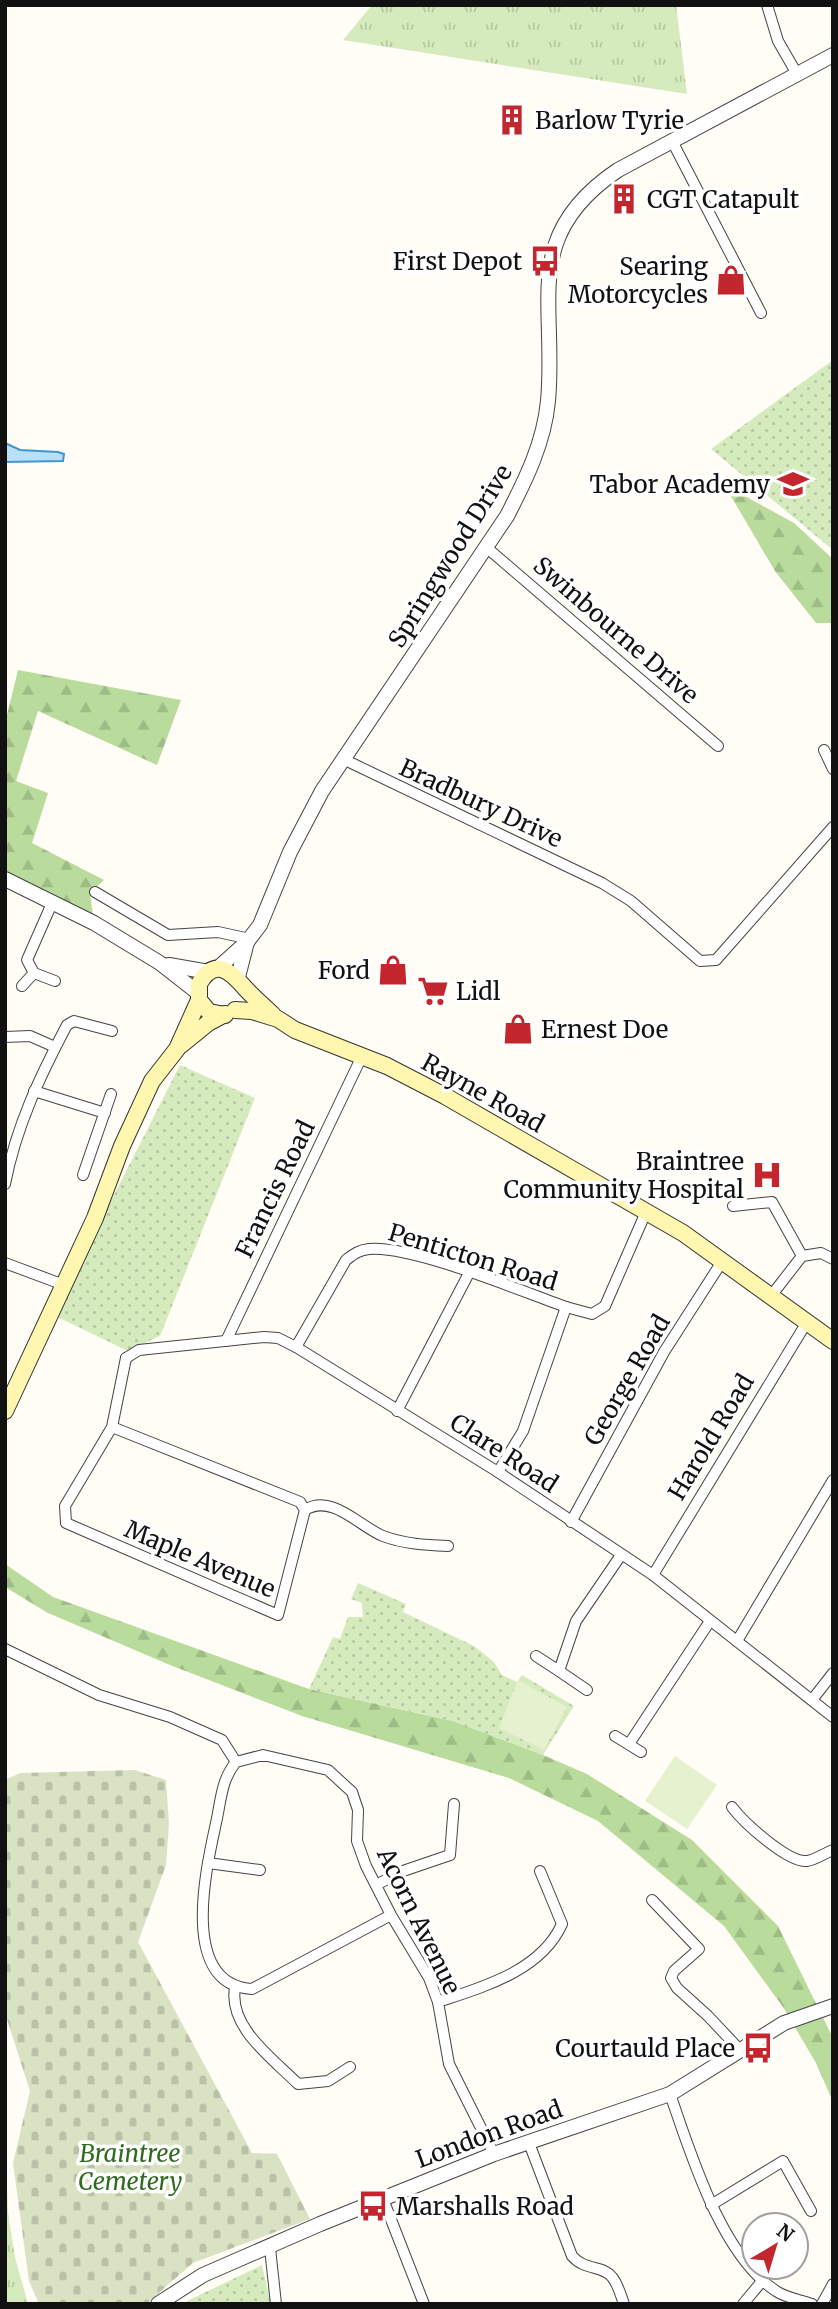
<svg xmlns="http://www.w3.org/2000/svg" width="838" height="2309" viewBox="0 0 838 2309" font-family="Merriweather,serif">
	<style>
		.grass { fill: url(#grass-tufts) }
		.forest { fill: url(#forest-firs) }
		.cemetery { fill: url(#cemetery-stones) }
		.park { fill: url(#park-dots) }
		.pitch { fill: #e6f2cf }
		.water { fill: #b9e0f7; stroke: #3f96cf; stroke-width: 2 }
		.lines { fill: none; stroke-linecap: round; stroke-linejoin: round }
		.minor-casing { stroke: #444; stroke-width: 12 }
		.tertiary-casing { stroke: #444; stroke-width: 16 }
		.secondary-casing { stroke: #333; stroke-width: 18 }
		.minor { stroke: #fff; stroke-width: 10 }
		.tertiary { stroke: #fff; stroke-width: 14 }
		.secondary { stroke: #fff6b0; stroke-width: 16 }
		.labels { text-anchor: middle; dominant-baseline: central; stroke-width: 7; stroke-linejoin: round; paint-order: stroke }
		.poi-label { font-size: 24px; fill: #111; stroke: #fff; text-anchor: end }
		.street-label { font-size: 24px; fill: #111; stroke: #fff }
		.park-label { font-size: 24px; font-style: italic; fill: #2f6b1f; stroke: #fff }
	</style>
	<defs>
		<pattern id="grass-tufts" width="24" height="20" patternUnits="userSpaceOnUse" patternTransform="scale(1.75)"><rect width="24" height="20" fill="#d5ebbd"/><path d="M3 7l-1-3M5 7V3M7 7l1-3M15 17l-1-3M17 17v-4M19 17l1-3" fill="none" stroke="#b6c8a1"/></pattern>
		<pattern id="forest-firs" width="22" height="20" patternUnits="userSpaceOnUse" patternTransform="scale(1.75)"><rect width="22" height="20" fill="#b9dc9c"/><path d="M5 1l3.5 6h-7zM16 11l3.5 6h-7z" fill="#9ebc85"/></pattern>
		<pattern id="cemetery-stones" width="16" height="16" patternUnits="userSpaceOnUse" patternTransform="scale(1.75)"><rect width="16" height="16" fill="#d9e3c4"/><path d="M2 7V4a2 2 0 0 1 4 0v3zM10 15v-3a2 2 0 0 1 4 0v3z" fill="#b9c2a7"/></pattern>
		<pattern id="park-dots" width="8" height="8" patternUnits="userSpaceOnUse" patternTransform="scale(1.75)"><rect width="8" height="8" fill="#d5ebbd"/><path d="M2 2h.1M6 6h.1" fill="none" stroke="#b6c8a1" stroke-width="1.8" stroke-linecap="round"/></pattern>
	</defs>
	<rect width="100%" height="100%" fill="#fffdf5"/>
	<g class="grass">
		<path d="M372,5H676L687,94L343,40Z"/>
		<path d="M5,2140L8,2213L15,2257L28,2304H5Z"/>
	</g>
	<g class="forest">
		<path d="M719,476L743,495L794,523L833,559V623H816L775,571Z"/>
		<path d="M18,670L181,700L157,765L38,711L16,781L48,793L32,843L104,880L90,893L94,923L5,880V723Z"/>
		<path d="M5,1564L53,1597L309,1689L453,1721L543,1755L587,1774L692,1840L778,1926L833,2038V2102L816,2063L783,2007L724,1926L598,1821L509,1778L302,1716L170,1665L48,1613L5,1587Z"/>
	</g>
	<path class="cemetery" d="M135,1770L166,1780L169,1824L166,1865L138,1942L252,2153L277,2154L310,2219L193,2263L146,2304H39L29,2281L13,2163L30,2091L5,2013V1780L20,1773Z"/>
	<g class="park">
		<path d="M833,360V550L711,449Z"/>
		<path d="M180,1065L255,1098L160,1336L128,1351L53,1315Z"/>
		<path d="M358,1583L406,1604L403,1612L474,1646L494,1662L502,1675L517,1682L522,1675L574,1706L543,1755L453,1721L309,1689L333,1637L340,1639L348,1617H363L362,1603L351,1599Z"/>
		<path d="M262,2265L271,2304H183L187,2301Z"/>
	</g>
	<g class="pitch">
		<path d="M518,1680L567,1707L544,1750L499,1728Z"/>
		<path d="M675,1756L717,1785L687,1829L645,1801Z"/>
	</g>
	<path class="water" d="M5,443L20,450L58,452L64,454L63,461L5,462Z"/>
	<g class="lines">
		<g class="minor-casing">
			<g id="minor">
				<path d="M767,5L778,41L797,74"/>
				<path d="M672,141L761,313"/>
				<path d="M486,547L718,746"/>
				<path d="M824,750L833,769"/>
				<path d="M343,759L602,883L631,901L700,961L716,960L833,827"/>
				<path d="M95,892L168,935L218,932L250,939"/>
				<path d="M53,901L27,960L34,973L55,981"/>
				<path d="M22,986L34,973"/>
				<path d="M5,1037L30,1036L55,1047"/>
				<path d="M34,1091L105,1113"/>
				<path d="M83,1175L111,1094"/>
				<path d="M5,1184C16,1127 40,1076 67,1025L74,1021L112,1031"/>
				<path d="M733,1206L772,1202L802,1256"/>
				<path d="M5,1263L64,1285"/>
				<path d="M771,1296L802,1256L821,1253L833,1259"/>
				<path d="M226,1341L362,1056"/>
				<path d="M296,1347L346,1260C354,1254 359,1250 369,1249C412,1245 521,1291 566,1307"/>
				<path d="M126,1358L139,1350L264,1337L278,1338L296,1347L498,1472L653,1575L833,1717"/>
				<path d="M397,1411L469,1273"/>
				<path d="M112,1427L300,1502L305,1510L278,1615L66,1523L65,1506L112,1427L126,1358"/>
				<path d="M498,1472L523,1431L566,1307L592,1314L605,1306L646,1212"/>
				<path d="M305,1510C332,1493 360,1527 383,1536C404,1544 426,1545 448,1546"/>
				<path d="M571,1522L664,1352L723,1260"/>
				<path d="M653,1575L807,1322"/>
				<path d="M737,1641L833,1480"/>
				<path d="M5,1649L99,1695L170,1717L222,1740L236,1762"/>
				<path d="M536,1656L559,1671L576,1621L621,1555"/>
				<path d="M559,1671L587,1690"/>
				<path d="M812,1700L833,1673"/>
				<path d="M615,1736L641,1752"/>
				<path d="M629,1744L710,1621"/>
				<path d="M732,1807C743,1822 788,1863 807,1861C815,1860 825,1853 833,1850"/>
				<path d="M208,1863L260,1870"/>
				<path d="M376,1885L403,1871L450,1855L454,1804"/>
				<path d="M652,1900L699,1949L674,1971L671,1978L677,1988L708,2016L740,2050"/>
				<path d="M391,1915L252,1989C179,1985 206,1869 216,1823C221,1801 221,1780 236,1762L263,1755L328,1770L352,1792L358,1810L357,1841L366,1866L391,1915L429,1978L438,2002L449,2064L494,2154"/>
				<path d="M235,1988C228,2027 273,2059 298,2084L328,2081L350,2067"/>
				<path d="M438,2002C483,1987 541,1971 562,1924L540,1871"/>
				<path d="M670,2094C691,2154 721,2255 776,2291C786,2298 801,2300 812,2304"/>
				<path d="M529,2143L572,2256C585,2271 603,2265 612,2277C618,2284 621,2296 624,2304"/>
				<path d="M383,2199L424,2304"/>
				<path d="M711,2205L783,2161L811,2211"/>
				<path d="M270,2248L276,2304"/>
				<path d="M743,2304L763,2280"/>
				<path d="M822,2304L833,2284"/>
			</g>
		</g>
		<g class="tertiary-casing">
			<g id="tertiary">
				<path d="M5,879L94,923L160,963L197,992"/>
				<path d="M169,965L209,972"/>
				<path d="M217,969L247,942L260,925L290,852L322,791L507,516C526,479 544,443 548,401C557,302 520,236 618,170L833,55"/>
				<path d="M238,977L247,942"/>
				<path d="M158,2304L203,2275L320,2224L494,2154L670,2094L784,2023L833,2006"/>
			</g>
		</g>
		<g class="secondary-casing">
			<g id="secondary">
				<path d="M235,1010L252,1011L278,1019L295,1030L387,1066L445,1096L683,1233L833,1341"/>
				<path d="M225,1015L209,1012L199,1000V984C215,956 231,972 245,988C254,998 264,1006 273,1015"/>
				<path d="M181,1045L208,1023L225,1014"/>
				<path d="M5,1411L95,1218L122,1146L152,1081L177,1049L199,1000"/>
			</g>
		</g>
		<use href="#minor" class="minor"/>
		<use href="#tertiary" class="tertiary"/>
		<use href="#secondary" class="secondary"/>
	</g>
	<defs>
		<g id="building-bare" transform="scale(2.415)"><path d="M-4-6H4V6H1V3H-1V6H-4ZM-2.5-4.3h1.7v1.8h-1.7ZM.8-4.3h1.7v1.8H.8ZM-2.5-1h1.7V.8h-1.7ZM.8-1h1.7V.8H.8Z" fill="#c4262e" stroke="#fff" stroke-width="2.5" paint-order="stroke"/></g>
		<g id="bus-bare" transform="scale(2.415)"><path d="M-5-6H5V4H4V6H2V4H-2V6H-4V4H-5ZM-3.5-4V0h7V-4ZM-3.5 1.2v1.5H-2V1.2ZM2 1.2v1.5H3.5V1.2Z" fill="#c4262e" stroke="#fff" stroke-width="2.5" paint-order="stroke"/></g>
		<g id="shop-bare" transform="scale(2.415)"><path d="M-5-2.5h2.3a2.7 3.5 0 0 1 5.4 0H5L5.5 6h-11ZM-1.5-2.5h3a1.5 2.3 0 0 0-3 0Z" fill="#c4262e" stroke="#fff" stroke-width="2.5" paint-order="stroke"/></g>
		<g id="school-bare" transform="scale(2.415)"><path d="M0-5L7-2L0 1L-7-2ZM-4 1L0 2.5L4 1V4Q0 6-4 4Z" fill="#c4262e" stroke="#fff" stroke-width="2.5" paint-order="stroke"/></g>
		<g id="supermarket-bare" transform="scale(2.415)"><path d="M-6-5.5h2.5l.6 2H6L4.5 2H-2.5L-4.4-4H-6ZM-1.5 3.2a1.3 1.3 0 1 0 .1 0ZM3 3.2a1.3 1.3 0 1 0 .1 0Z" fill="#c4262e" stroke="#fff" stroke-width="2.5" paint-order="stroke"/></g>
		<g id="hospital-bare" transform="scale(2.415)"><path d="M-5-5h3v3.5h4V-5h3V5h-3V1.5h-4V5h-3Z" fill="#c4262e" stroke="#fff" stroke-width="2.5" paint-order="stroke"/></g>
	</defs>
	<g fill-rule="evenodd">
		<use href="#building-bare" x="512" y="120"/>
		<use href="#building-bare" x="624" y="199"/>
		<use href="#bus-bare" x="545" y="261"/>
		<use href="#shop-bare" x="731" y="280"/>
		<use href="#school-bare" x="793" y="484"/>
		<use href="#shop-bare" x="393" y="970"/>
		<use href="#supermarket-bare" x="433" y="991"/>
		<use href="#shop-bare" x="518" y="1029"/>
		<use href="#hospital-bare" x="767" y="1175"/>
		<use href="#bus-bare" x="758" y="2048"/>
		<use href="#bus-bare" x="373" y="2206"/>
	</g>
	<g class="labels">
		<g class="poi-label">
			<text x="535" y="120" text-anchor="start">Barlow Tyrie</text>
			<text x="647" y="199" text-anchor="start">CGT Catapult</text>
			<text x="522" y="261">First Depot</text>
			<text x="708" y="266">Searing<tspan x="708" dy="28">Motorcycles</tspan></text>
			<text x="770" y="484">Tabor Academy</text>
			<text x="370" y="970">Ford</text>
			<text x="456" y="991" text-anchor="start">Lidl</text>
			<text x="541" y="1029" text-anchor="start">Ernest Doe</text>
			<text x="744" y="1161">Braintree<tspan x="744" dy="28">Community Hospital</tspan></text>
			<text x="735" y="2048">Courtauld Place</text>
			<text x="396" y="2206" text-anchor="start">Marshalls Road</text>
		</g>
		<g class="street-label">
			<text transform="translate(450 556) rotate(-58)">Springwood Drive</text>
			<text transform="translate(616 630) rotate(41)">Swinbourne Drive</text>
			<text transform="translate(481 803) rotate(25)">Bradbury Drive</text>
			<text transform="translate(483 1093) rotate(29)">Rayne Road</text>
			<text transform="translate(275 1189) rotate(-64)">Francis Road</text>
			<text transform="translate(473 1257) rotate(17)">Penticton Road</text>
			<text transform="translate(627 1380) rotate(-60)">George Road</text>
			<text transform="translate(711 1437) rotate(-59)">Harold Road</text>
			<text transform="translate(504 1453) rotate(33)">Clare Road</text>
			<text transform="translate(200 1559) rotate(23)">Maple Avenue</text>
			<text transform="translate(419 1921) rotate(64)">Acorn Avenue</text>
			<text transform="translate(489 2134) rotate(-20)">London Road</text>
		</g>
		<g class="park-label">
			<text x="130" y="2153">Braintree<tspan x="130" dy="28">Cemetery</tspan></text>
		</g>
	</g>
	<rect width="838" height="2309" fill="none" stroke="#111111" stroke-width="14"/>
	<g transform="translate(775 2246) rotate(38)"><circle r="33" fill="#ffffff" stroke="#a0a0a0" stroke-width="2"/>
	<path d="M0-5L12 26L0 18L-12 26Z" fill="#c4262e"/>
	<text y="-10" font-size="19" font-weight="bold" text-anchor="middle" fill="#111111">N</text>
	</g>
</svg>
